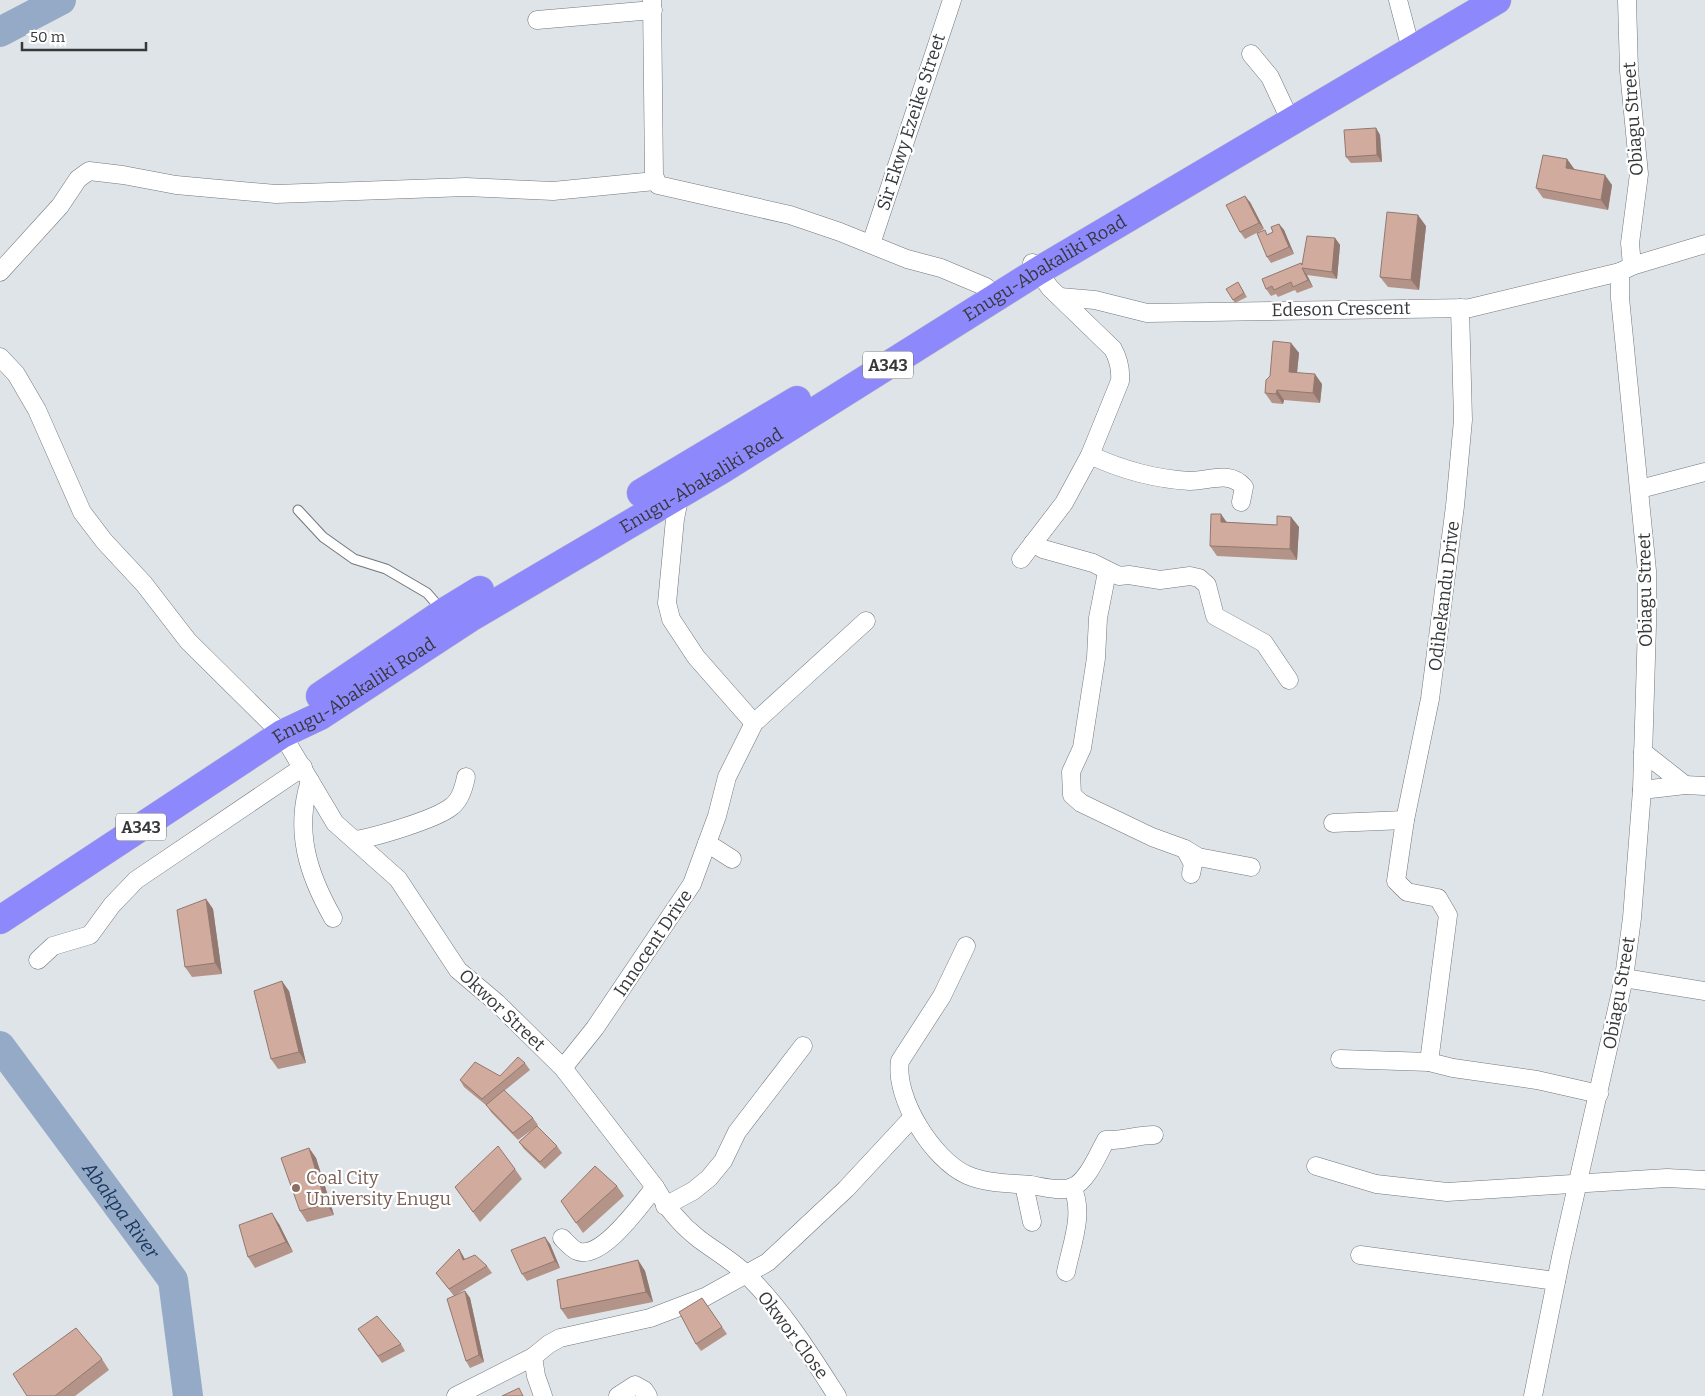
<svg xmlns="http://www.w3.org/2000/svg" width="1705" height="1396" viewBox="0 0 1705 1396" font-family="Bitter,serif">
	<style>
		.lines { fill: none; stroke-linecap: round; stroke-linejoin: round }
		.river { stroke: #94aac6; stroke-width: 30 }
		.lane-casing { stroke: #72777c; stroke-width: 11 }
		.street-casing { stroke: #72777c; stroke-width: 19 }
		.highway-casing { stroke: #bfbfc0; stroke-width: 29 }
		.lane { stroke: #fff; stroke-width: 9 }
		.street { stroke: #fff; stroke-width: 18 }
		.highway { stroke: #8d88fc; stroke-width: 28 }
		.wall { fill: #b49488 }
		.shaded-wall { fill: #92786f }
		.building { fill: #d1ac9e; stroke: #92786f }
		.education-dot { fill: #8d6e63; stroke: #fff; stroke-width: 2 }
		.labels { text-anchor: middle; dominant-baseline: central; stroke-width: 4.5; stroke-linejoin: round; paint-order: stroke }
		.shield { fill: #fff; stroke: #727475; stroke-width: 1 }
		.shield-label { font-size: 16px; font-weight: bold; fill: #36383a }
		.street-label { font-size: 18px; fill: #36383a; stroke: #fff }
		.education-label { font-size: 18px; fill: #785e54; stroke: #fff; text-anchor: start }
		.water-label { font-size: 19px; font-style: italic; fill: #17355c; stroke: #fff }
	</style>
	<rect width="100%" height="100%" fill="#dfe4e9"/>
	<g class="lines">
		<g class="river">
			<path d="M0,32L61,0"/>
			<path id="s1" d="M0,1046L173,1280L188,1396"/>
		</g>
		<g class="lane-casing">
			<path id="lane" d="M298,510L323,537L354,559L386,569L427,593L441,609"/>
		</g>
		<g class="street-casing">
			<g id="street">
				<path d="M652,0L654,175L658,185L790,215L840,232L907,259L941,268L986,287"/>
				<path d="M1398,0L1408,38"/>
				<path d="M537,20L653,10"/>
				<path d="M1251,54L1270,77L1285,109"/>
				<path d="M871,244L952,0"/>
				<path d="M1632,266L1705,244"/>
				<path d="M0,272L60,206L78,179L89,171L123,175L176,185L276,194L466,187L553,191L655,181"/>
				<path d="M1060,297L1095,300L1147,313L1470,308L1620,272"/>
				<path d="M0,357L16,374L37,410L82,512L104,541L144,584L188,641L282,734L335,823L398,879L458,970L497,1003L563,1068L655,1187C666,1207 681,1225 699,1239C715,1251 734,1262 748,1276C784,1312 810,1354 837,1396"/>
				<path d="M1090,455C1122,470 1155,479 1190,481C1210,481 1229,470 1244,487L1241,502"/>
				<path d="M681,489L675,519L667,603L671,619L696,657L754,723"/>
				<path d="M1640,489L1705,472"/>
				<path d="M1033,543L1043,549L1093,563L1119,576L1129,575L1160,580L1190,576L1199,578L1207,585L1215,616L1264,643L1289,680"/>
				<path d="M1021,559L1064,503L1090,455L1120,381C1121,369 1119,360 1113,349L1050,288L1032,263"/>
				<path d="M1107,572L1098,618L1096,658L1082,748L1071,772L1072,795L1081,803L1152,837L1185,849L1198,857L1251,867"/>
				<path d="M1643,752L1685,785"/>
				<path d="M310,781C294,831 308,874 333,918"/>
				<path d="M1642,790L1685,785L1705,786"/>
				<path d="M1333,823L1405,820"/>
				<path d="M356,840C376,837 436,819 451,807C460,801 464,787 466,777"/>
				<path d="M707,843L732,859"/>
				<path d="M1185,849L1193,864L1191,874"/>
				<path d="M966,946L942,996L900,1061C894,1098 933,1160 967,1175C988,1184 1009,1183 1031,1185C1043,1187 1061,1192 1073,1187C1088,1180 1098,1154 1106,1140C1122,1141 1137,1135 1154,1135"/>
				<path d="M38,960L53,946L90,935L112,905L136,880L303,767"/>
				<path d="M1624,978L1705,991"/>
				<path d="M1340,1059L1429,1062L1453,1068L1537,1080L1599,1094"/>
				<path d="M1429,1062L1448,915L1438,898L1407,892L1396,881L1405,820L1430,699L1455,506L1463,420L1460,308"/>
				<path d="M563,1068L595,1028L692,884L717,816L727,777L754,723L866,621"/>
				<path d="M1316,1166L1376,1184L1447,1192L1667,1178L1705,1180"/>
				<path d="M1024,1185L1032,1222"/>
				<path d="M665,1206L693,1191L709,1178L723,1161L737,1132L803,1046"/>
				<path d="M562,1238C566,1242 572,1249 577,1251C602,1261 641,1204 655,1187"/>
				<path d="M1360,1255L1556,1281"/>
				<path d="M1066,1272C1071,1246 1085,1213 1072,1187"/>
				<path d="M533,1357L536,1376L543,1396"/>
				<path d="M456,1396L533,1357L549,1344L560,1338L650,1318L705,1297L768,1262L846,1189L913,1117"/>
				<path d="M618,1396L635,1385L644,1390L648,1396"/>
				<path d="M1533,1396L1561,1257L1624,978L1632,918L1642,790L1647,625V571L1620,298V272L1632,266L1630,243L1639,174L1629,71L1627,0"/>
			</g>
		</g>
		<g class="highway-casing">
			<g id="highway">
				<path d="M641,493L797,400"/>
				<path d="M320,696L444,612L480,590"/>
				<path id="s2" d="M0,920L282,734L320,716L470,618L723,469L1038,271L1497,0"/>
			</g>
		</g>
		<use href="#lane" class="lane"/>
		<use href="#street" class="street"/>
		<use href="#highway" class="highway"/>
	</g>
	<g class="wall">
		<path d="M1376,128L1380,135L1382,162L1351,163L1346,157Z"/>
		<path d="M1567,159L1574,169L1612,185L1608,210L1543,198L1536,188Z"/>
		<path d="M1250,202L1264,229L1245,239L1240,232Z"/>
		<path d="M1279,224L1284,230L1294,254L1271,263L1267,257L1268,234L1273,232Z"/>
		<path d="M1426,226L1419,290L1388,287L1380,277Z"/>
		<path d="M1335,238L1340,245L1337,279L1307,275L1313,287L1297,293L1295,290L1278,297L1276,294L1271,296L1266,289L1302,264Z"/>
		<path d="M1238,282L1247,297L1235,303L1233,300Z"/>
		<path d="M1291,343L1299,353L1297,373L1322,384L1320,403L1284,400L1283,404L1272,403L1265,393L1270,376Z"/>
		<path d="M1291,517L1299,527L1297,560L1217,556L1210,546L1227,522L1277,525Z"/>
		<path d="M206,899L213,909L222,974L192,977L185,967Z"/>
		<path d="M289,991L306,1063L278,1069L271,1059Z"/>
		<path d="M525,1063L530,1070L504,1091L533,1118L538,1125L537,1126L557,1146L562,1153L545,1169L524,1149L519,1142L536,1127L518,1140L491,1112L487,1106L464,1087L460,1080L500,1076Z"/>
		<path d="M309,1148L316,1158L334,1215L307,1222L300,1211Z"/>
		<path d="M515,1169L522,1179L480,1222L455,1187Z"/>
		<path d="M617,1186L624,1196L583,1233L561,1201Z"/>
		<path d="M279,1224L293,1252L255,1268L248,1257Z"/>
		<path d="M550,1244L560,1268L527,1281L522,1274Z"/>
		<path d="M459,1249L465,1259L487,1266L492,1273L454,1296L436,1273Z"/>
		<path d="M638,1260L645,1271L653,1302L568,1319L561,1309Z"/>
		<path d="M465,1291L470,1298L484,1362L470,1368L466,1361Z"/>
		<path d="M702,1298L727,1334L701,1351L696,1344Z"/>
		<path d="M358,1329L401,1344L405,1351L382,1363Z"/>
		<path d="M102,1359L109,1370L75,1396H27Z"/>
	</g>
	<g class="shaded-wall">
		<path d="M1376,128L1380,135L1382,162L1377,155Z"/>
		<path d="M1567,159L1575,170L1566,168Z"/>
		<path d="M1605,175L1612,185L1608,210L1601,200Z"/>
		<path d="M1245,196L1250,202L1264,229L1259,223Z"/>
		<path d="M1418,215L1426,226L1419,290L1411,280Z"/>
		<path d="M1279,224L1284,230L1294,254L1289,247Z"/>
		<path d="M1335,238L1340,245L1337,279L1332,272Z"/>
		<path d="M1302,268L1307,275L1313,287L1308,280Z"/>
		<path d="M1291,343L1299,353L1296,382L1289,372Z"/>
		<path d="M1315,374L1322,384L1320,403L1313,393Z"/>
		<path d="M1277,390L1284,400L1283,404L1276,394Z"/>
		<path d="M1221,514L1228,524L1221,522Z"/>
		<path d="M1291,517L1299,527L1297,560L1290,549Z"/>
		<path d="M206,899L213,909L222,974L215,963Z"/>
		<path d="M282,981L289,991L306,1063L299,1052Z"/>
		<path d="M309,1148L316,1158L334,1215L326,1204Z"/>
		<path d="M272,1213L279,1224L293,1252L286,1242Z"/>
		<path d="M545,1237L550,1244L560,1268L555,1261Z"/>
		<path d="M459,1249L463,1256L468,1267L463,1260Z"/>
		<path d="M638,1260L645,1271L653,1302L646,1292Z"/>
		<path d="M465,1291L470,1298L484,1362L479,1355Z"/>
	</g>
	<g class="building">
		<path d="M1376,128L1377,155L1346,157L1344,130Z"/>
		<path d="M1543,155L1567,159L1566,168L1605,175L1601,200L1536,188Z"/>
		<path d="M1245,196L1259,223L1240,232L1226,205Z"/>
		<path d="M1387,212L1418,215L1411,280L1380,277Z"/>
		<path d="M1279,224L1289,247L1267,257L1257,233L1265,230L1267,235L1273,232L1271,227Z"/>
		<path d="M1307,236L1335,238L1332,272L1302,268L1308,280L1293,287L1291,282L1274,290L1272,286L1266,289L1262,279L1301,263L1302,265Z"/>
		<path d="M1238,282L1244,293L1233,300L1226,289Z"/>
		<path d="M1273,341L1291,343L1289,372L1315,374L1313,393L1277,390L1276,394L1265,393L1266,380L1270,376Z"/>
		<path d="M1211,514H1221V522L1277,525V516L1291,517L1290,549L1210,546Z"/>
		<path d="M206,899L215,963L185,967L177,910Z"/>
		<path d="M282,981L299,1052L271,1059L254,991Z"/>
		<path d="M518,1057L525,1063L482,1099L460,1080L475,1062L500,1076Z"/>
		<path d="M504,1090L533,1118L513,1133L486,1105Z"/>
		<path d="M537,1126L557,1146L540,1162L519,1142Z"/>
		<path d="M498,1146L515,1169L473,1212L455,1187Z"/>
		<path d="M309,1148L326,1204L300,1211L281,1158Z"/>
		<path d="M595,1166L617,1186L576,1223L561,1201Z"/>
		<path d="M272,1213L286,1242L248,1257L239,1225Z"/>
		<path d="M545,1237L555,1261L522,1274L511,1250Z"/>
		<path d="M459,1249L463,1260L475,1255L487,1266L449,1289L436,1273Z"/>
		<path d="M638,1260L646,1292L561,1309L557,1280Z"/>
		<path d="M465,1291L479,1355L466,1361L447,1299Z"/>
		<path d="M702,1298L722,1327L696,1344L679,1312Z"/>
		<path d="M377,1316L401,1344L378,1356L358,1329Z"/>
		<path d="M76,1328L102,1359L55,1396H27L13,1374Z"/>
		<path d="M519,1388L523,1396H502Z"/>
	</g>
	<circle class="education-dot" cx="296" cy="1188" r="5"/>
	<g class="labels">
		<g class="shield">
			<rect x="863" y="351.5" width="50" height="27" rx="4"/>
			<rect x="116" y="813.5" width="50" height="27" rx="4"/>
		</g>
		<g class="shield-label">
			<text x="888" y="365">A343</text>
			<text x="141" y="827">A343</text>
		</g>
		<g class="street-label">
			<text transform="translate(1633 119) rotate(-94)">Obiagu Street</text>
			<text transform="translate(911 122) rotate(-72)">Sir Ekwy Ezeike Street</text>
			<text stroke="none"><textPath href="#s2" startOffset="1232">Enugu-Abakaliki Road</textPath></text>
			<text transform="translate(1341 309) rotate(-1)">Edeson Crescent</text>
			<text stroke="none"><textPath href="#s2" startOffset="828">Enugu-Abakaliki Road</textPath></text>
			<text transform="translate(1645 590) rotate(-91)">Obiagu Street</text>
			<text transform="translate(1444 596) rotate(-83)">Odihekandu Drive</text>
			<text stroke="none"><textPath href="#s2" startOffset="422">Enugu-Abakaliki Road</textPath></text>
			<text transform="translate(653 943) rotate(-56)">Innocent Drive</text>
			<text transform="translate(1619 993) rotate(-80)">Obiagu Street</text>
			<text transform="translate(502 1010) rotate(43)">Okwor Street</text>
			<text transform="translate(793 1335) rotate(53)">Okwor Close</text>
		</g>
		<g class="education-label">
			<text x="306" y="1178">Coal City<tspan x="306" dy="21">University Enugu</tspan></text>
		</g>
		<g class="water-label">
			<text stroke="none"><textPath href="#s1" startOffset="204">Abakpa River</textPath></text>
		</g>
	</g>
	<path d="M22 42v8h124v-8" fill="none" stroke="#36383a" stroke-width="2.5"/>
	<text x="30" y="42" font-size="15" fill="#36383a" stroke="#ffffff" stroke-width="4" paint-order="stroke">50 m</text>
</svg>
